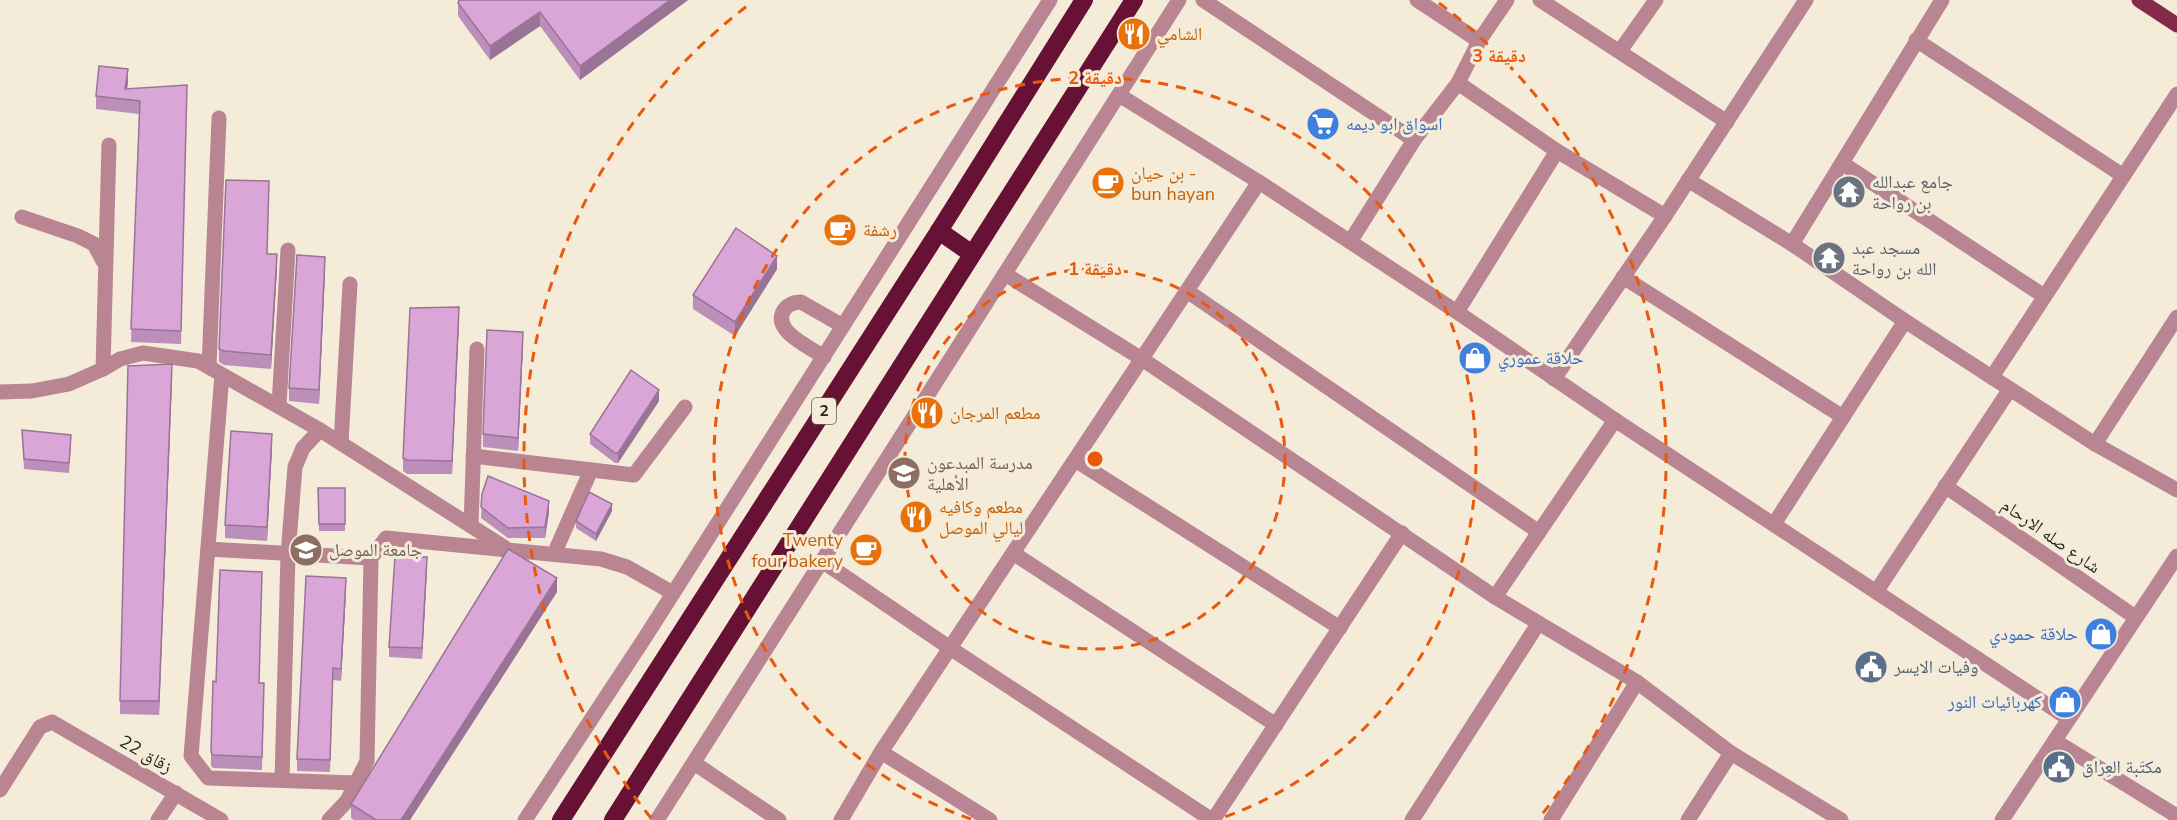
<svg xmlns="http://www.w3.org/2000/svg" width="2177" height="820" viewBox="0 0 2177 820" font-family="'Nunito Sans','Noto Naskh Arabic',sans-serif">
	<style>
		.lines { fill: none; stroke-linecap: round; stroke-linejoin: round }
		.minor { stroke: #ba8593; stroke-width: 15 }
		.major { stroke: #862a4b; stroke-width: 15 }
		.highway { stroke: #671234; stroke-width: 18 }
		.wall { fill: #bb8fba }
		.shaded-wall { fill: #997497 }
		.building { fill: #daa6d8; stroke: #997497; stroke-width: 1.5 }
		.ring { fill: none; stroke: #e8590c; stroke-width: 3; stroke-dasharray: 10 8 }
		.labels { text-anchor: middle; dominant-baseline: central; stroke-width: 6; stroke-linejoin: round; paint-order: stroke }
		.shield { fill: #f4ebd8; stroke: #666156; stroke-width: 1.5 }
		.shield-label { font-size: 16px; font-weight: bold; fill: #29261f }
		.food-label { font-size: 18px; fill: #c56008; stroke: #f4ebd8; text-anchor: start }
		.shop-label { font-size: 18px; fill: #366cbe; stroke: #f4ebd8; text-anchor: start }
		.worship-label { font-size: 18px; fill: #5b616d; stroke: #f4ebd8; text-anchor: start }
		.education-label { font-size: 18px; fill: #785e54; stroke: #f4ebd8; text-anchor: start }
		.street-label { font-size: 18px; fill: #29261f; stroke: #f4ebd8 }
		.service-label { font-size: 18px; fill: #4e5e75; stroke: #f4ebd8; text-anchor: start }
		.centre { fill: #e8590c; stroke: #f4ebd8; stroke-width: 3 }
		.ring-label { font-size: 18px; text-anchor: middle; font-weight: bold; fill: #e8590c; stroke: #f4ebd8; stroke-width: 6; stroke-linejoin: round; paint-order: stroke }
	</style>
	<rect width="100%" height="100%" fill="#f4ebd8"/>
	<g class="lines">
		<g class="minor">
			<path d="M1203,0L1414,140"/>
			<path d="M1417,0L1479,41"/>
			<path d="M1540,0L1727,122"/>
			<path d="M1916,40L2122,175"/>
			<path d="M1620,51L1656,0"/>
			<path d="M1458,83L1557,151L1665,216"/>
			<path d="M1119,95L1259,182L1457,312L1615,420L2069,719"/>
			<path d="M1842,163L2044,296"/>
			<path d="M1688,180L1792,244L1905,321L2095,444L2177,490"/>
			<path d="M22,217L78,236L94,244L103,261"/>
			<path d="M1350,242L1414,140L1458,83L1479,41L1507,0"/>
			<path d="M1792,244L1942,0"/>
			<path d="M1005,274L1142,359L1495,597L1637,682L1731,753L1841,820"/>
			<path d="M1623,277L1843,417"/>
			<path d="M1187,291L1539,532"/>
			<path d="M1457,312L1557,151"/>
			<path d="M824,357C810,347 771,331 784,310C788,304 794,302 801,302L843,326"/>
			<path d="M209,367L219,118"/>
			<path d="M103,369L109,145"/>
			<path d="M222,375L191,756L208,778L356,783"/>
			<path d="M1992,377L2177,94"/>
			<path d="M1554,379L1665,216L1806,0"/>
			<path d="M0,392L32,391L69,384L103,369L120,359L143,353L198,361L320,430L504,547"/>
			<path d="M279,406L288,250"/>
			<path d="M341,443L350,284"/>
			<path d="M2095,444L2177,317"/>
			<path d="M473,456L634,475L685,407"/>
			<path d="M1075,460L1340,628"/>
			<path d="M1945,486L2135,617"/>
			<path d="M1774,524L1905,321"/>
			<path d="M471,526L477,349"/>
			<path d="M208,549L371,558"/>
			<path d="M1013,553L1276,725"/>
			<path d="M554,554L591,470"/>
			<path d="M822,561L950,648L1212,820"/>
			<path d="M1876,592L2010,389"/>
			<path d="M1495,597L1615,420"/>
			<path d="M2055,741L2177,816"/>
			<path d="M881,752L990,820"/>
			<path d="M694,763L779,820"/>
			<path d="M282,780L288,554L295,467L303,448L320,430"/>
			<path d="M0,790L40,727L52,722L221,820"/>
			<path d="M158,820L176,793"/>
			<path d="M329,820L347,801L367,761L371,558L386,538L601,559L627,567L673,593"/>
			<path d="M525,820L646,636L1050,0"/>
			<path d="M657,820L1179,0"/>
			<path d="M841,820L881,752L1259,182"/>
			<path d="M1213,820L1402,533"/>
			<path d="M1412,820L1538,624"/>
			<path d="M1551,820L1637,682"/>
			<path d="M1688,820L1731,753"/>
			<path d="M2002,820L2177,556"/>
		</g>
		<path class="major" d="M2139,0L2177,25"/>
		<g class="highway">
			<path d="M939,231L972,254"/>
			<path d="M561,820L939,231L1084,0"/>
			<path d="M613,820L1134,0"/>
		</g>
	</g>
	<g class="wall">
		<path d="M688,0L580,80L540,26L490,60L458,16V3Z"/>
		<path d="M128,82L127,89L187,85L181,344L131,342L139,114L96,109V96Z"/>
		<path d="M269,194L267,254L277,268L271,369L224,365L219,362V349Z"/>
		<path d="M777,269L735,336L693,309V295Z"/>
		<path d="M325,270L319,404L289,401V388Z"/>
		<path d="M459,321L452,474H407L403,471V458Z"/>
		<path d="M523,345L518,451L483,447V434Z"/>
		<path d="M172,378L159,715L120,714V701Z"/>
		<path d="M659,401L618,463H615L590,444V434Z"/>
		<path d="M22,430L71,445L69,473L24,469Z"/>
		<path d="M272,447L267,541L225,538V525Z"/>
		<path d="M318,488L345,524V531H319Z"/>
		<path d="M482,494L549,512L545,538H508L481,518Z"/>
		<path d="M612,511L596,541L576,528V521Z"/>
		<path d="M427,568L422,659L389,657V647Z"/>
		<path d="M346,591L341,681L333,680L330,772L297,771V759Z"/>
		<path d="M557,592L410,820H354L351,818V804Z"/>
		<path d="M259,683L264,697L262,770L213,768L211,766V752Z"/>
	</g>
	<g class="shaded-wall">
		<path d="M670,0H688L580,80V66Z"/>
		<path d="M540,12V26L490,60V46Z"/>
		<path d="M128,69V82L125,102V89Z"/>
		<path d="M277,254V268L271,369V355Z"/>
		<path d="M777,256V269L735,336V322Z"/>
		<path d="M325,257V270L319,404V390Z"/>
		<path d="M459,307V321L452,474V461Z"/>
		<path d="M523,332V345L518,451V438Z"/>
		<path d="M172,364V378L159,715V701Z"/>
		<path d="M659,390V401L618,463V453Z"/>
		<path d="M272,434V447L267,541V527Z"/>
		<path d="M549,501V512L545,538V527Z"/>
		<path d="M612,504V511L596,541V534Z"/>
		<path d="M427,557V568L422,659V648Z"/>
		<path d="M346,578V591L341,681V669Z"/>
		<path d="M557,578V592L410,820H401Z"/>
	</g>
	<g class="building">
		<path d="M459,0H670L580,66L540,12L490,46L458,3Z"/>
		<path d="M99,66L128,69L125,89L187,85L181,331L131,329L140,101L96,96Z"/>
		<path d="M226,180L269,181L267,254H277L271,355L224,351L219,349Z"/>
		<path d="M736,228L777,256L735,322L693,295Z"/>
		<path d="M297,255L325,257L319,390L289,388Z"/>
		<path d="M459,307L452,461L407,460L403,458L410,308Z"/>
		<path d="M487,330L523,332L518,438L483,434Z"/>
		<path d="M172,364L159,701H120L128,366Z"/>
		<path d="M631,370L659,390L618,453H615L590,434Z"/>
		<path d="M22,430L71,435L69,463L24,459Z"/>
		<path d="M231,431L272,434L267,527L225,525Z"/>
		<path d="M488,476L549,501L545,527L508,528L481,507L482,494Z"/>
		<path d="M318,488H345V524H319Z"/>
		<path d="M589,492L612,504L596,534L576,521Z"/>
		<path d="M508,549L557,578L401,820H376L351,804Z"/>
		<path d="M395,556L427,557L422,648L389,647Z"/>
		<path d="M220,570L262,572L259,683H264L262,757L213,755L211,752L213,681L216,682Z"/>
		<path d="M306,576L346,578L341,669L333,668L330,760L297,759Z"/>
	</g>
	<g class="ring">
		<circle cx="1095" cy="459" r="190"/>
		<path d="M971 819A381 381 0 1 1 1219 819"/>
		<path d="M651 818A571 571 0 0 1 751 3M1439 3A571 571 0 0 1 1539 818"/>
	</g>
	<defs>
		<g id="restaurant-disc" transform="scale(1.725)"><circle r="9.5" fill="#e8710a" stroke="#f4ebd8"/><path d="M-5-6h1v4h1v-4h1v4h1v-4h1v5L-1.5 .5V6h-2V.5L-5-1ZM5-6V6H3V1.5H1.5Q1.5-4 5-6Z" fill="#fff"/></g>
		<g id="supermarket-disc" transform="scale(1.725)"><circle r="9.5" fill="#3f7fe0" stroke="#f4ebd8"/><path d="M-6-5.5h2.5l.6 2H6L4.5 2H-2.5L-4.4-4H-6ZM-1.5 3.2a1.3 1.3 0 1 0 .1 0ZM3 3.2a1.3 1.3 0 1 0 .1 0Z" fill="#fff"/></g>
		<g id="cafe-disc" transform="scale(1.725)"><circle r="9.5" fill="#e8710a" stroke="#f4ebd8"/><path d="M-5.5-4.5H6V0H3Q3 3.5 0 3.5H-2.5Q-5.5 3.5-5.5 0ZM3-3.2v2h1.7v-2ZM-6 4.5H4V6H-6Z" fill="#fff"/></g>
		<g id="temple-disc" transform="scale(1.725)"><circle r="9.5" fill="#6b7280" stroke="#f4ebd8"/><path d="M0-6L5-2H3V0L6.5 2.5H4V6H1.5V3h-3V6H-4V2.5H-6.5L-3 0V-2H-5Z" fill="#fff"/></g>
		<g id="shop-disc" transform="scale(1.725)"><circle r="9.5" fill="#3f7fe0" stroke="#f4ebd8"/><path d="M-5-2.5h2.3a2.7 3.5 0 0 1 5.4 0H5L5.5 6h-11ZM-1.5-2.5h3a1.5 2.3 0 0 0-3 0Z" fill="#fff"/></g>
		<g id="school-disc" transform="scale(1.725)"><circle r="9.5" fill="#8d6e63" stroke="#f4ebd8"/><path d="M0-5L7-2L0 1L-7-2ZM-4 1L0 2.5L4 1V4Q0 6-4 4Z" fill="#fff"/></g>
		<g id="university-disc" transform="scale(1.725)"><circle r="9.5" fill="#8d6e63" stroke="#f4ebd8"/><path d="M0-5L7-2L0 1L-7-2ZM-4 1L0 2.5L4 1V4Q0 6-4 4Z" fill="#fff"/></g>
		<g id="civic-disc" transform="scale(1.725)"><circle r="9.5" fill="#5c6f8a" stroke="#f4ebd8"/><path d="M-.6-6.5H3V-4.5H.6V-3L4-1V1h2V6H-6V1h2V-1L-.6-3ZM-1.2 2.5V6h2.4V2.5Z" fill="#fff"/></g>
	</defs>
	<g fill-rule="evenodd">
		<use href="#restaurant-disc" x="1134" y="34"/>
		<use href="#supermarket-disc" x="1323" y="124"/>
		<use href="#cafe-disc" x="1108" y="183"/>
		<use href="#temple-disc" x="1849" y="192"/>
		<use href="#cafe-disc" x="840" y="230"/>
		<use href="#temple-disc" x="1829" y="258"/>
		<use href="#shop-disc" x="1475" y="358"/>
		<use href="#restaurant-disc" x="927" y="413"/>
		<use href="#school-disc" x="904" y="473"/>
		<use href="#restaurant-disc" x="916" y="517"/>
		<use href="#university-disc" x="306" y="550"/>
		<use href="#cafe-disc" x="866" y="550"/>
		<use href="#shop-disc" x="2101" y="634"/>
		<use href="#civic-disc" x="1871" y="667"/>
		<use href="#shop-disc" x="2065" y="702"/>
		<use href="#civic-disc" x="2059" y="767"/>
	</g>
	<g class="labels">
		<rect class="shield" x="812" y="398" width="24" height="26" rx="4.5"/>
		<g class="shield-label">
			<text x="824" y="411">2</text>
		</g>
		<g class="food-label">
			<text x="1157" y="34">الشامي</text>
			<text x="1131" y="173">بن حيان -<tspan x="1131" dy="21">bun hayan</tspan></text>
			<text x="863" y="230">رشفة</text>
			<text x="950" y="413">مطعم المرجان</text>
			<text x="939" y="507">مطعم وكافيه<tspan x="939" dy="21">ليالي الموصل</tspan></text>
			<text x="843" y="540" text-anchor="end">Twenty<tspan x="843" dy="21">four bakery</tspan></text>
		</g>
		<g class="shop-label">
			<text x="1346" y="124">اسواق ابو ديمه</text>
			<text x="1498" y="358">حلاقة عموري</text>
			<text x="2078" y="634" text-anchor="end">حلاقة حمودي</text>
			<text x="2042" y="702" text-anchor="end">كهربائيات النور</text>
		</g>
		<g class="worship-label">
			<text x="1872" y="182">جامع عبدالله<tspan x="1872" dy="21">بن رواحة</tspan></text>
			<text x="1852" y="248">مسجد عبد<tspan x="1852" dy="21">الله بن رواحة</tspan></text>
		</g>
		<g class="education-label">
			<text x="927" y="463">مدرسة المبدعون<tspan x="927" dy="21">الأهلية</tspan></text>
			<text x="329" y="550">جامعة الموصل</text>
		</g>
		<g class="street-label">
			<text transform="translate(2051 536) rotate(35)">شارع صله الارحام</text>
			<text transform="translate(146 754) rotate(30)">زقاق 22</text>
		</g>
		<g class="service-label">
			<text x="1894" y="667">وفيات الايسر</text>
			<text x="2082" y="767">مكتَبة العِراق</text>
		</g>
	</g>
	<circle cx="1095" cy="459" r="9" class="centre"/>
	<g class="ring-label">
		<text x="1499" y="62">3 دقيقة</text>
		<text x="1095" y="84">2 دقيقة</text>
		<text x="1095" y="275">1 دقيقة</text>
	</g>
</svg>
